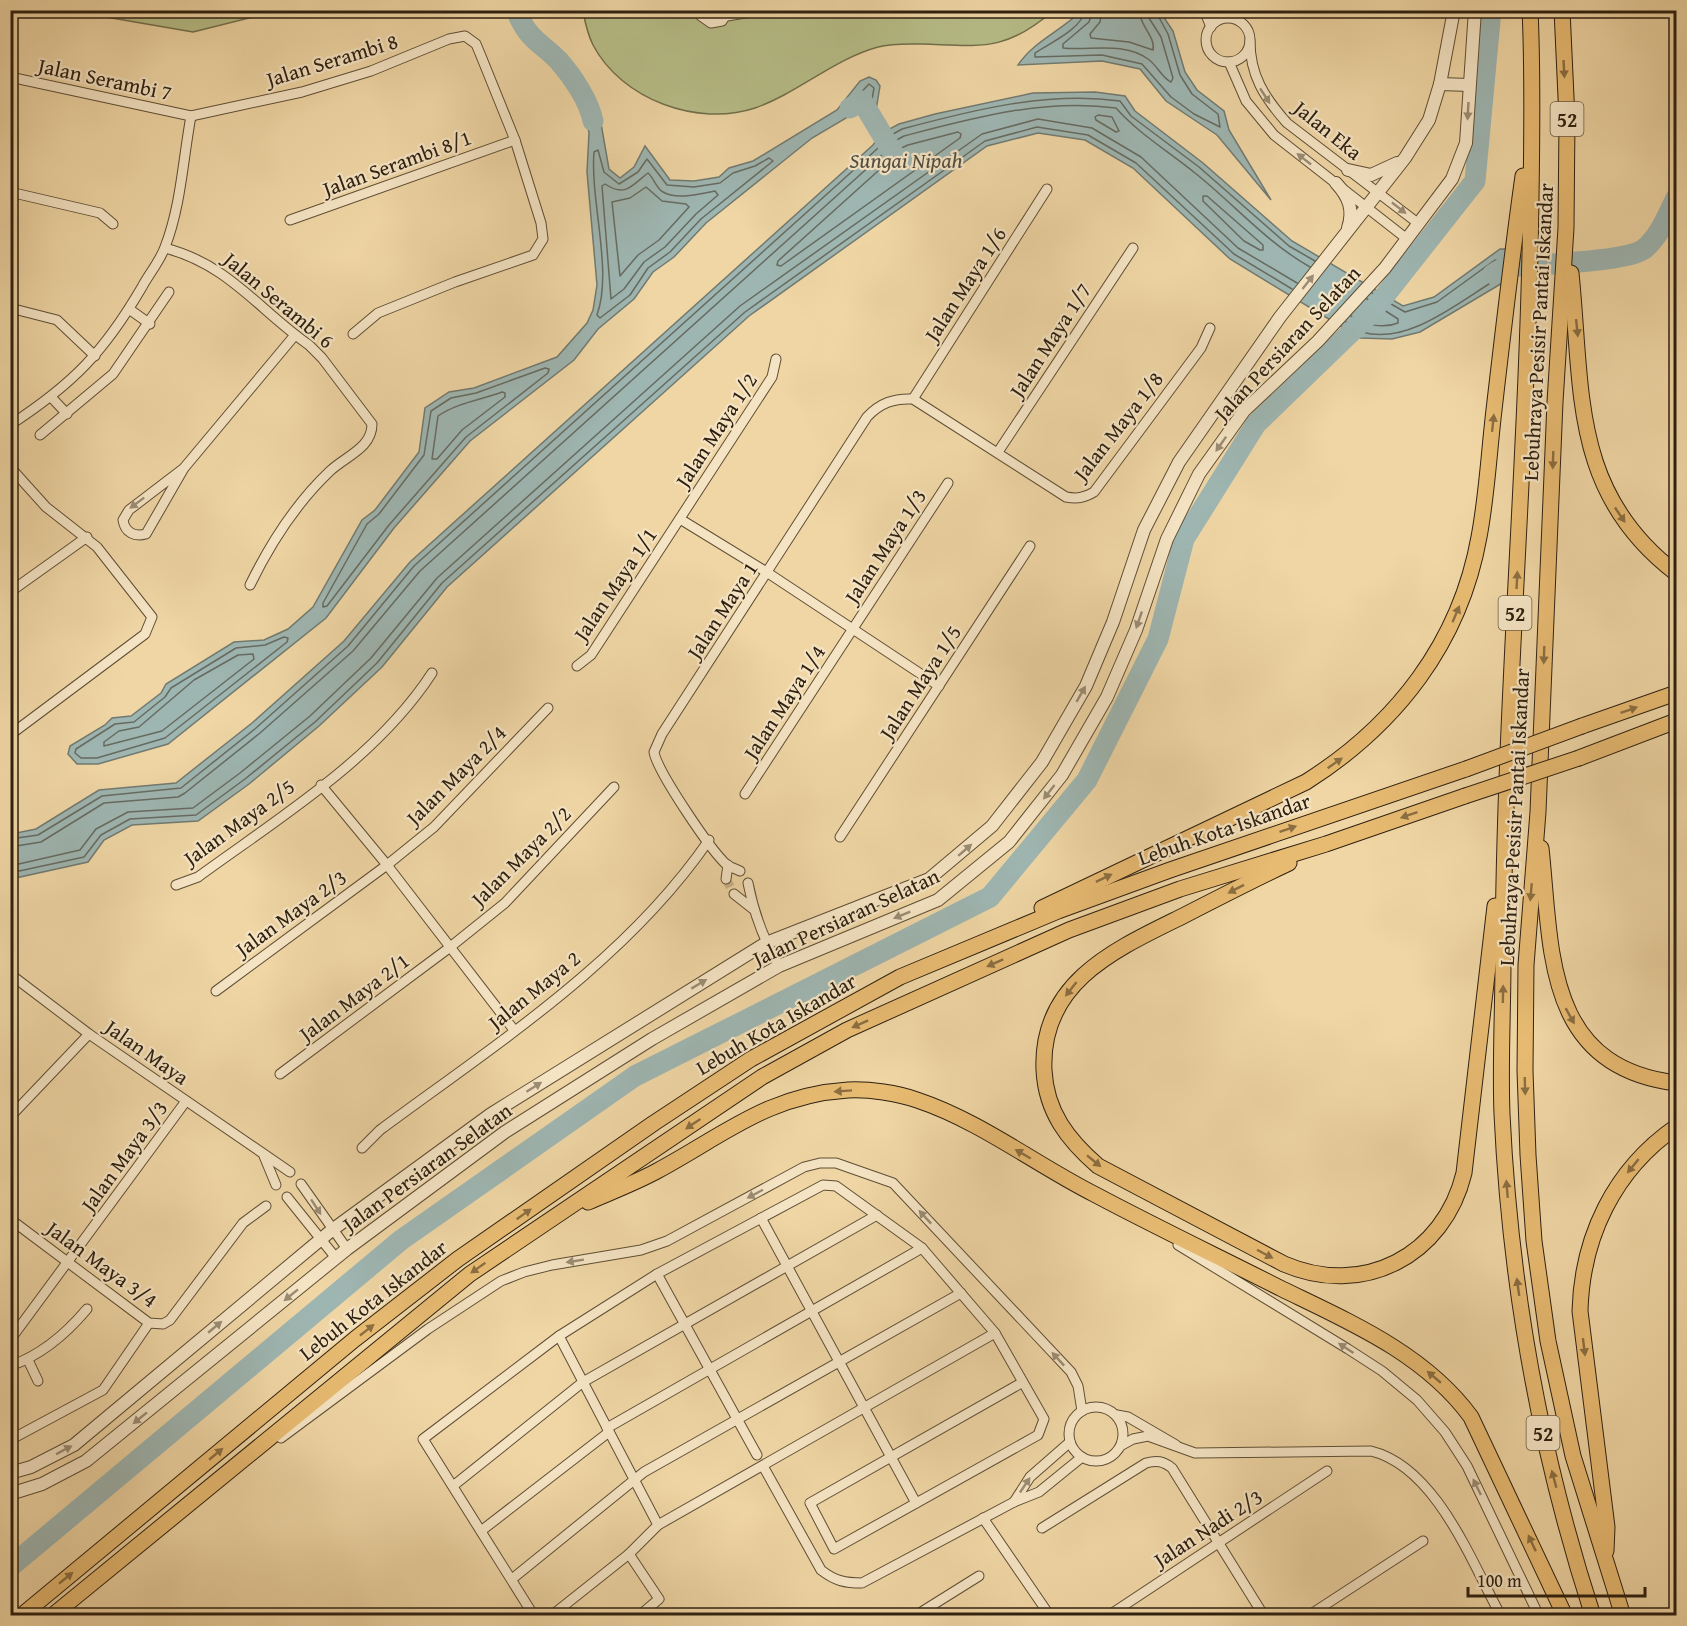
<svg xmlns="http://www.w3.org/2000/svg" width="1687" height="1626" viewBox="0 0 1687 1626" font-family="'Gentium Book Plus',serif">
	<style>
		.green { fill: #b7be88; stroke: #726f4c; stroke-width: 1.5 }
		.water { fill: #9eb6b2; stroke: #717a71; stroke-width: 1.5 }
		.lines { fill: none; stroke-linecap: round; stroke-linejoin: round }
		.shore { stroke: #666b61; stroke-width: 1.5 }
		.river { stroke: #9eb6b2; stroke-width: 21 }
		.minor-tunnel { stroke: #c9b287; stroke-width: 9; stroke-dasharray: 9 4.5; stroke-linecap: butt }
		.minor-casing { stroke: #5e4e35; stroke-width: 11 }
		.tertiary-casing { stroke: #5e4e35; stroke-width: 14 }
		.trunk-casing { stroke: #2e2010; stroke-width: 17 }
		.minor { stroke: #f5e4c4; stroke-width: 9 }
		.tertiary { stroke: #f5e4c4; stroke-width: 12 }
		.trunk { stroke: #e8bb72; stroke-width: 15 }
		.trunk-bridge-casing { stroke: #2e2010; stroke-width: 17; stroke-linecap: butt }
		.trunk-bridge { stroke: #e8bb72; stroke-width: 15 }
		.oneway { fill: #8b6e41 }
		.oneway2 { fill: #9b8c73 }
		.labels { text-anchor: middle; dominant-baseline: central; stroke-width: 4.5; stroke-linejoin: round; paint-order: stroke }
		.shield { fill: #f5e4c4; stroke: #6a5b46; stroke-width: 1.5 }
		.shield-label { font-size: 20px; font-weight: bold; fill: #2e2010 }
		.street-label { font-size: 21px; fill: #2e2010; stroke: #f5e4c4 }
		.water-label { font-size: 22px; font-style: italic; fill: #504d41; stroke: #f5e4c4 }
	</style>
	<rect width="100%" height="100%" fill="#f0d6a5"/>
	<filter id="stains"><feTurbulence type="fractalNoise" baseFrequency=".00333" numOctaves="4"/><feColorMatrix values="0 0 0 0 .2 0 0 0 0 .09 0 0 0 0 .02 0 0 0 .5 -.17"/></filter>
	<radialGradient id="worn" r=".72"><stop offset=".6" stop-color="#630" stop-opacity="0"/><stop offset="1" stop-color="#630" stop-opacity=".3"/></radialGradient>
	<g class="green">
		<path d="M71,11H277L193,32Z"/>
		<path d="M583,11H1053C1005,52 982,46 923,44C907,44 893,43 878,47C834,59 798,93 755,108C698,127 622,100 593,45C588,35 585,22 583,11Z"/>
	</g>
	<g class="water">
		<path d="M1081,11L1161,13L1173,31L1185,72L1197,90L1224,111L1229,130L1271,200L1217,135L1166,101L1140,69L1102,61L1018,65C1034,41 1061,31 1081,11Z"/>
		<path d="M869,77L876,80L880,86L876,110L865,117L856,112L812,138L706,223L674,257L653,272L634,299L598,329L574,360L470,441L394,528L326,618L168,744L98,764H77L68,754L70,746L105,725L112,718L131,716L161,693L166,684L234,642L264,640L288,629L313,607L362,520L375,510L419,452L425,408L449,392L474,388L557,357L587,323L593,310L597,285L587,172L589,133L582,96L599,112L609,169L620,178L634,167L645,146L670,180L694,181L719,177L729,168L753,161L837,110L860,81Z"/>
		<path d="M1095,92L1125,96L1135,111L1203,163L1292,241L1403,306L1434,297L1500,249H1508L1504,282L1420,332L1392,339L1360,338L1230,259L1133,168L1085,140L1038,133L987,146L749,316L447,587L382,667L319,726L249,784L198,821L132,825L104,840L88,862L11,879V834L36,829L99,790L176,783L252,723L344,641L410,562L873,145L882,133L899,124L935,114L1033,93Z"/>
	</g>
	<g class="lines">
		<g class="shore">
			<path d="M1085,10C1082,29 1050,43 1035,53V57L1102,55L1142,64L1171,97L1194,114L1220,127L1218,114L1192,94L1180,75L1168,34L1155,10"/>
			<path d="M1093,10L1089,22L1063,44V48C1090,51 1123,41 1148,59C1157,65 1162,78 1171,82L1173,78L1161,37L1149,18L1148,10"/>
			<path d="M1102,10L1100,22L1090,34L1091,38L1129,42L1153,50C1156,37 1139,25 1139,10"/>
			<path d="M869,84L874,88L871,105L864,109L853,106L852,102Z"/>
			<path d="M1098,115L1112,117L1119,131L1116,132L1096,120L1095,117Z"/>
			<path d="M958,132L961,134L960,138L781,266L777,265L778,261L888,162L897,150L908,145Z"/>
			<path d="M598,150L604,172L619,184L638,172L647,159L667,185L694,187L720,183L733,173L755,166L769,158L773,161L701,219L670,252L648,268L630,295L600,318L597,315C613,270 590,202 594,152Z"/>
			<path d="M648,173C654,178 656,188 663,192C676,200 701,194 715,191L718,195L696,214L665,247L644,262L624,289L611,299L602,186L605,184C626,198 632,185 648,173Z"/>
			<path d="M646,187L662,201L686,204L689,207L659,240L638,255L620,276L612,202L630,198Z"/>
			<path d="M1203,196H1207L1263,245V250H1260L1244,241L1203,201Z"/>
			<path d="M1351,316C1365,325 1383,329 1398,323V319L1367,299"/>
			<path d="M1346,322C1351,325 1356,330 1362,332C1408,346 1460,301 1497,279L1500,261L1495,260L1437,302L1405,312L1372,293"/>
			<path d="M545,368L549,369L548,373L466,437L389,525L327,606L323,607V603L367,524L379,514L424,455L431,411L451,398L476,393Z"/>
			<path d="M502,392L505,393V397L462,430L437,459H432L438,416C457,403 480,400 502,392Z"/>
			<path d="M284,637L288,638L287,642L165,738L97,758H81L75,753L76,749L115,724L134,722L165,697L171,688L236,648L265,645Z"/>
			<path d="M253,654L254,659L162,731L104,746V742L119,731L139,727L194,680L238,655Z"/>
			<path d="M10,839L38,835L102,796L181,788L256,728L348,646L414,566L877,149L886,138L902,129C973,110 1047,91 1120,101L1131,116L1199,167L1289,246L1315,261"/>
			<path d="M10,847L41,842L104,803L178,797L185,793L260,733L353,651L420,571L882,155L891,143L904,136C973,118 1045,98 1116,108C1139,134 1168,151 1195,173C1234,204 1266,242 1310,267"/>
			<path d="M10,866L80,850L96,829L128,812L193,808L240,773L310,716L371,658L437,578L740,306L982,134L1038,119L1092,128L1141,157L1238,248L1297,283"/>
			<path d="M10,873L84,857L101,835L130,819L196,815L245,779L315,722L377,663L442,583L745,312L985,141L1037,127L1088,135L1136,163L1234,254L1292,289"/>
		</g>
		<g class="river">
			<path d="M521,10L519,17C531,42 542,43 559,61C573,77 589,101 593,121"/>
			<path d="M850,108L862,101L896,158"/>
			<path d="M1493,274L1505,267C1530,265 1628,262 1644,249C1659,237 1668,215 1676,198"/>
			<path d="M10,1567L401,1240L635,1076L990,897L1087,780L1158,639L1184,539L1256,424L1371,313L1475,181L1491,10"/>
		</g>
		<path class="minor-tunnel" d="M726,879L734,894"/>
		<g class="minor-casing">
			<g id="minor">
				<path d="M698,10L701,16L711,23L722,21L729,10"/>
				<path d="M1204,10L1211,27"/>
				<path d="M727,16L764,10"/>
				<circle cx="1228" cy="40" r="22"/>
				<path d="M1250,41C1250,75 1264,97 1287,123L1419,224"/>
				<path d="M1229,62L1246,101L1274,135L1407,239"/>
				<path d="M10,77L191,116L302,92L371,71L449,39L465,36L476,44L481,56L515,140L541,223L543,239L533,255L455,282L378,313L353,334"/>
				<path d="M10,192L100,213L113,224"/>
				<path d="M290,220L515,140"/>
				<path d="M165,248C228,264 259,310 309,345L322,358L372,424C372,448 346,456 330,471C295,504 271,542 250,585"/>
				<path d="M10,308L57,320L95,356"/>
				<path d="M129,309L150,324"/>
				<path d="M52,398L67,414"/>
				<path d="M913,399L1047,189"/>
				<path d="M10,425C73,384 104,352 142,287C149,274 160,261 165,247C181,206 183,159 191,116"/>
				<path d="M40,435L113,374L169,292"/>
				<path d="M998,452L1133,248"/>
				<path d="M10,467L46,507L97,547L152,617L145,634L10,735"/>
				<path d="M184,468L129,510L123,520C125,533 135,537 146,534L184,468L295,335"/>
				<path d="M680,519L768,573L939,686"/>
				<path d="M10,592L87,537"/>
				<path d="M577,666L591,655L772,377L776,359"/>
				<path d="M321,785L387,865L514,1030"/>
				<path d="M745,794L948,483"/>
				<path d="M840,837L1030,546"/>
				<path d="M740,871C736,869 730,867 727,865C711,851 657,771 654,752L662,734L867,417C880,403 894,398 913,399L1066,497C1077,499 1084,498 1094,492L1201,348L1210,328"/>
				<path d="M726,879L728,865"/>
				<path d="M748,883C754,914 763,939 779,966"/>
				<path d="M176,885L198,877C280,817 376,759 432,673"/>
				<path d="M734,894L753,909"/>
				<path d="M10,974L89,1034L290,1172"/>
				<path d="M216,991L387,865L434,827L548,708"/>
				<path d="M280,1074L449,948L505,903L614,787"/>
				<path d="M10,1117L89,1034"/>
				<path d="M362,1148L380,1130C496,1044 626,961 709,840"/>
				<path d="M264,1156L276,1185"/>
				<path d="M301,1184L347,1249"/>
				<path d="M287,1197L336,1258"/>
				<path d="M761,1218L916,1503"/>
				<path d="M10,1219L149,1323L163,1324L170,1320L243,1223L266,1206"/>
				<path d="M1178,1245L1348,1349L1382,1371L1417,1400L1445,1432L1467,1466L1539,1616"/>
				<path d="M657,1274L757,1455"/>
				<path d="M559,1336L657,1274L823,1185L836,1186L922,1248L995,1333L1044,1419L1038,1435L834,1549L810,1503L1023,1382"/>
				<path d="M10,1340L186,1101"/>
				<path d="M28,1360L38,1381"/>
				<path d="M10,1366C42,1355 66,1334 87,1309"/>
				<circle cx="1096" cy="1434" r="27"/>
				<path d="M1117,1415L1128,1417L1176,1445"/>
				<path d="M607,1428L922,1248"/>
				<path d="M281,1438L428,1329L501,1281L524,1272L552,1265L641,1250L667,1241L804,1167L820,1163H836L893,1183L1071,1372L1078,1386L1082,1411"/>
				<path d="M10,1440L103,1390L149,1323"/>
				<path d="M1070,1442L1030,1477L1014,1502L1039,1492L1082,1457"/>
				<path d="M1122,1445L1133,1439L1148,1436L1195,1453L1371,1451C1436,1467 1471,1561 1501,1616"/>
				<path d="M763,1466L821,1570C835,1581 845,1583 862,1583L1014,1502"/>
				<path d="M453,1486L583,1382L877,1215"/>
				<path d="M983,1518L1050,1616"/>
				<path d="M1042,1528L1146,1463C1157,1460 1163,1461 1172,1468L1264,1616"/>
				<path d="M481,1531L609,1432"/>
				<path d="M512,1579L644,1472L961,1293"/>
				<path d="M534,1616L423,1439L559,1336L658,1525"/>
				<path d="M551,1616L629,1554"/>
				<path d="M639,1616L659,1599L629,1554L658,1525L995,1333"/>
				<path d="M915,1616L979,1576"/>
				<path d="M1108,1616L1327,1471"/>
				<path d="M1308,1616L1423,1541"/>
			</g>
		</g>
		<g class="tertiary-casing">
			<g id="tertiary">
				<path d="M1440,84L1469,85"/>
				<path d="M1348,170L1371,175L1397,163"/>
				<path d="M1336,183C1349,197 1354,210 1348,228"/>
				<path d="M10,1473L31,1467L74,1445L332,1230L491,1114L766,943L929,879L992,826L1042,762L1086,686L1113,622L1144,530L1179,462L1280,317L1405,158L1429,120L1440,84L1454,10"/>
				<path d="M10,1494L42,1484L86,1461L347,1249L505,1132L652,1039L779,966L938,900L1009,842L1062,775L1107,697L1136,630L1167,539L1199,474L1244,411L1318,341L1385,268L1452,179L1466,143L1475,10"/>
			</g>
		</g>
		<g class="trunk-casing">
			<g id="trunk">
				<path d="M1530,10C1533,73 1532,135 1531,197C1528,452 1504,705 1503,960C1503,1011 1500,1063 1502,1114C1510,1285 1540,1453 1593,1616"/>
				<path d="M1562,10L1567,119L1566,228L1555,402L1538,812L1526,965L1525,1071L1528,1155L1534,1241L1548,1341L1573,1456L1623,1616"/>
				<path d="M1571,273C1583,392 1571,493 1676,573"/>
				<path d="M1582,726L1676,693"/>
				<path d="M1579,758L1676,721"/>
				<path d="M1541,848C1552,950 1544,1067 1676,1083"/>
				<path d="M1289,863C1253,880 1218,898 1183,916C1116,949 1040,982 1044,1070C1046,1112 1068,1140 1098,1166L1284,1264C1363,1298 1444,1256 1464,1173L1495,906"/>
				<path d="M1042,908L1306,782C1396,725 1460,643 1479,537C1487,495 1489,452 1494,410C1503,332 1512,254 1523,176"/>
				<path d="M588,1202C611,1192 635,1183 657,1171C724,1135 768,1095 848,1090C870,1089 897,1093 917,1100C980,1121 1035,1164 1094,1194C1156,1227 1219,1257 1282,1289C1350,1322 1425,1354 1471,1417L1565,1616"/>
				<path d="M1606,1551L1607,1527L1580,1311C1582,1237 1614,1170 1676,1127"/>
				<path d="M21,1616L355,1339L458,1259L654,1123L751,1059L900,977L1058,911L1170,870L1466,769"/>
				<path d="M52,1616L470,1274L762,1077L847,1030L1069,930L1180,889L1326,844L1465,796"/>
			</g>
		</g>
		<use href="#minor" class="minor"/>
		<use href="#tertiary" class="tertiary"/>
		<use href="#trunk" class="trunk"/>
		<g class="trunk-bridge-casing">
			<g id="trunk-bridge">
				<path d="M1466,769L1582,726"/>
				<path d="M1465,796L1579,758"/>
			</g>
		</g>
		<use href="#trunk-bridge" class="trunk-bridge"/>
	</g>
	<defs><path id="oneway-solid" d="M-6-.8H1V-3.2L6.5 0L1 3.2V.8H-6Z" transform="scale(1.5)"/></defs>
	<g class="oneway">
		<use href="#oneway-solid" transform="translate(1564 69) rotate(87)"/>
		<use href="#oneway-solid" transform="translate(1577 328) rotate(84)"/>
		<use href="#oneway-solid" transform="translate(1493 423) rotate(-84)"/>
		<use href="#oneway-solid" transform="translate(1553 460) rotate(92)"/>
		<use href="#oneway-solid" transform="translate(1620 515) rotate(56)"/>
		<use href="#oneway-solid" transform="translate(1517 580) rotate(-87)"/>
		<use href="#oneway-solid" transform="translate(1456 614) rotate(-67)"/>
		<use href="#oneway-solid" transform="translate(1544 655) rotate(92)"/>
		<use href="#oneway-solid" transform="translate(1629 710) rotate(-19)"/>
		<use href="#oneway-solid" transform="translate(1335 763) rotate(-35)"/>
		<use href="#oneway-solid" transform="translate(1409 815) rotate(161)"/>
		<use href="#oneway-solid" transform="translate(1288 829) rotate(-19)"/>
		<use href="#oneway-solid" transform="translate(1104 878) rotate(-26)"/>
		<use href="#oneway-solid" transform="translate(1236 889) rotate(153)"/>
		<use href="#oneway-solid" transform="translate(1531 892) rotate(95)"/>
		<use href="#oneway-solid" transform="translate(995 963) rotate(156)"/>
		<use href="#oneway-solid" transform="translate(1071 989) rotate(128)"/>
		<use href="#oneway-solid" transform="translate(1503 994) rotate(-89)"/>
		<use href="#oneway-solid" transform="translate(1570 1016) rotate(61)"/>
		<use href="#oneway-solid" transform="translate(860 1024) rotate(156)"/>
		<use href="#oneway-solid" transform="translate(1525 1086) rotate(88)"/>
		<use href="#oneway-solid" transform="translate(843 1091) rotate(176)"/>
		<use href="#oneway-solid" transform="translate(693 1124) rotate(146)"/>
		<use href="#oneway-solid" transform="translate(1023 1154) rotate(-150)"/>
		<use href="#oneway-solid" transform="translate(1094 1161) rotate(39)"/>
		<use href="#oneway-solid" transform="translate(1633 1166) rotate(129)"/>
		<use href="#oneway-solid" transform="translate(1507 1189) rotate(-95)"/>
		<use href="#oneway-solid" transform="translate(524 1214) rotate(-35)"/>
		<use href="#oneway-solid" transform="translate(1265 1254) rotate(28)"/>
		<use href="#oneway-solid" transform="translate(478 1268) rotate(145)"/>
		<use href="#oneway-solid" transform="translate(1518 1287) rotate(-98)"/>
		<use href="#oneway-solid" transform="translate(367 1330) rotate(-38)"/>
		<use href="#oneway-solid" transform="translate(1584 1347) rotate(83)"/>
		<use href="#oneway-solid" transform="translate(1434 1377) rotate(-140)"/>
		<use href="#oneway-solid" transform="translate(216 1454) rotate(-40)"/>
		<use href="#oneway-solid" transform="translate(1554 1479) rotate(-105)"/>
		<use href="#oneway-solid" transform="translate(1532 1543) rotate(-115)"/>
		<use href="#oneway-solid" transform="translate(66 1578) rotate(-39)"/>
	</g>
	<g class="oneway2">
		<use href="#oneway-solid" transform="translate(1265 96) rotate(57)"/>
		<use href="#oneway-solid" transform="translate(1468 111) rotate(93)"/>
		<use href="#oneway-solid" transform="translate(1304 159) rotate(-142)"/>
		<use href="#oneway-solid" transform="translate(1399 208) rotate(38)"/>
		<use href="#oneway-solid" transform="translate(1308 282) rotate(-52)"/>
		<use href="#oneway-solid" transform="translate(1221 444) rotate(125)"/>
		<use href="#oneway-solid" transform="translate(137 503) rotate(143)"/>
		<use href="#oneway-solid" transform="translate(1139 620) rotate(109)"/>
		<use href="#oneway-solid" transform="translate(1081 694) rotate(-60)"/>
		<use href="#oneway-solid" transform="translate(1049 792) rotate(128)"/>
		<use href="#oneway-solid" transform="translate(965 850) rotate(-41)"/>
		<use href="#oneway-solid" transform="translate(902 915) rotate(158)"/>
		<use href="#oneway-solid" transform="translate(699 984) rotate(-31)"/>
		<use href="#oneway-solid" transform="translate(534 1087) rotate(-32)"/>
		<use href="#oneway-solid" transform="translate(755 1194) rotate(152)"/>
		<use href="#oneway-solid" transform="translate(316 1207) rotate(57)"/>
		<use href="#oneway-solid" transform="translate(925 1217) rotate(-133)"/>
		<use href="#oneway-solid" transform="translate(575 1261) rotate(171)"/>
		<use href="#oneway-solid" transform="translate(291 1295) rotate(141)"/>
		<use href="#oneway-solid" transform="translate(215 1327) rotate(-40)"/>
		<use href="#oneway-solid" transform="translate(1346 1348) rotate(-147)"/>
		<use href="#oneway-solid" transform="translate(1058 1359) rotate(-133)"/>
		<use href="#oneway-solid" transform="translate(140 1418) rotate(141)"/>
		<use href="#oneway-solid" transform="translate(64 1450) rotate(-28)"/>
		<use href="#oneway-solid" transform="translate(1025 1485) rotate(-56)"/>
		<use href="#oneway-solid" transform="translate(1477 1487) rotate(-116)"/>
	</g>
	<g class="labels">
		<g class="shield">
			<rect x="1550.5" y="102" width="33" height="34" rx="4.5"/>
			<rect x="1498.5" y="596" width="33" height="34" rx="4.5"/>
			<rect x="1526.5" y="1416" width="33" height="34" rx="4.5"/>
		</g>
		<g class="shield-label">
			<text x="1567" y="119">52</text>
			<text x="1515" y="613">52</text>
			<text x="1543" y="1433">52</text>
		</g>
		<g class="street-label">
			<text transform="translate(332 60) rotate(-17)">Jalan Serambi 8</text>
			<text transform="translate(105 79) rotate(12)">Jalan Serambi 7</text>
			<text transform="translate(1328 130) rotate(39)">Jalan Eka</text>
			<text transform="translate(397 163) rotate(-20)">Jalan Serambi 8/1</text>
			<text transform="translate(965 284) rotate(-57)">Jalan Maya 1/6</text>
			<text transform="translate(279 300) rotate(40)">Jalan Serambi 6</text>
			<text transform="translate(1538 332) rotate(-87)">Lebuhraya Pesisir Pantai Iskandar</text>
			<text transform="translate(1050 340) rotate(-57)">Jalan Maya 1/7</text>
			<text transform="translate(1287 343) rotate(-47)">Jalan Persiaran Selatan</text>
			<text transform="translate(1118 426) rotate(-52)">Jalan Maya 1/8</text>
			<text transform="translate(716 430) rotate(-57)">Jalan Maya 1/2</text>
			<text transform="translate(885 546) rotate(-57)">Jalan Maya 1/3</text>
			<text transform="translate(615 584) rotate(-56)">Jalan Maya 1/1</text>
			<text transform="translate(722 610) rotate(-57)">Jalan Maya 1</text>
			<text transform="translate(920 682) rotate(-57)">Jalan Maya 1/5</text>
			<text transform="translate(784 702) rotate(-57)">Jalan Maya 1/4</text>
			<text transform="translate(456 775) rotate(-45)">Jalan Maya 2/4</text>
			<text transform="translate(1514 817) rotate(-87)">Lebuhraya Pesisir Pantai Iskandar</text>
			<text transform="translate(239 822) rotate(-36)">Jalan Maya 2/5</text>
			<text transform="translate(1224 829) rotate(-19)">Lebuh Kota Iskandar</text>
			<text transform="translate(521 856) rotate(-45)">Jalan Maya 2/2</text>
			<text transform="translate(291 913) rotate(-36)">Jalan Maya 2/3</text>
			<text transform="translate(846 917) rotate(-25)">Jalan Persiaran Selatan</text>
			<text transform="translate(534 990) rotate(-39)">Jalan Maya 2</text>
			<text transform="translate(354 997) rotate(-37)">Jalan Maya 2/1</text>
			<text transform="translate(776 1024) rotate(-30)">Lebuh Kota Iskandar</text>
			<text transform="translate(147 1052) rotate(35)">Jalan Maya</text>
			<text transform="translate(124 1156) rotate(-54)">Jalan Maya 3/3</text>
			<text transform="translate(427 1167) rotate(-36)">Jalan Persiaran Selatan</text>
			<text transform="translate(102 1264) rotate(36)">Jalan Maya 3/4</text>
			<text transform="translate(373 1300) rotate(-38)">Lebuh Kota Iskandar</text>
			<text transform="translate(1208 1528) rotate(-33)">Jalan Nadi 2/3</text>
		</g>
		<g class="water-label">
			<text x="906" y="160">Sungai Nipah</text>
		</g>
	</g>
	<rect width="1687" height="1626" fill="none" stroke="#f0d6a5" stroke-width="36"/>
	<rect x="12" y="12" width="1663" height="1602" fill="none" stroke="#2e2010" stroke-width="3"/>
	<rect x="18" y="18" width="1651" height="1590" fill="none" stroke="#2e2010" stroke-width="1.5"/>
	<path d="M1468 1587v9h177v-9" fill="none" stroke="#2e2010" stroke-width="3"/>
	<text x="1477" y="1587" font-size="18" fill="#2e2010" stroke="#f5e4c4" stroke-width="4.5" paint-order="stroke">100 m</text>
	<rect width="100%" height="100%" filter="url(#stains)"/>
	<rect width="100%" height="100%" fill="url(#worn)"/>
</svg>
